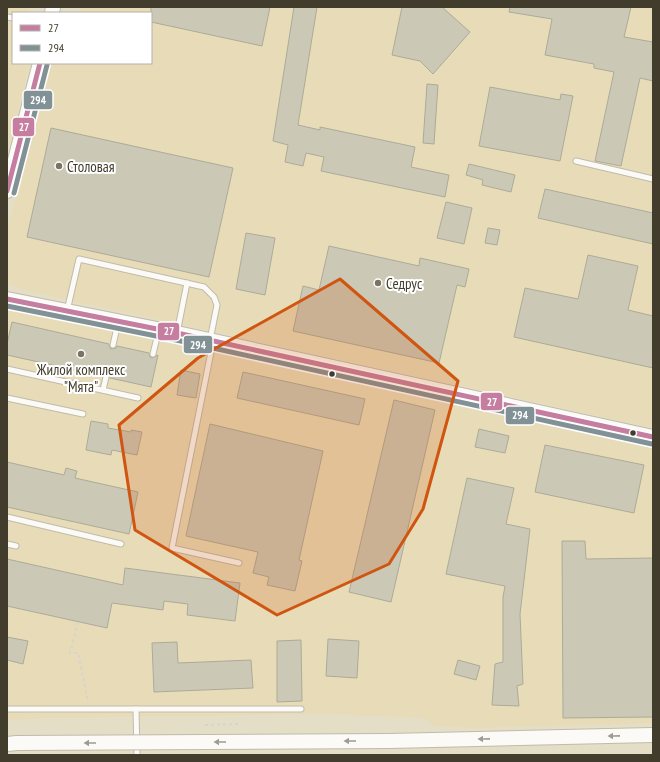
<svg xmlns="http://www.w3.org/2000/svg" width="660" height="762" viewBox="0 0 660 762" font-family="'PT Sans Narrow',sans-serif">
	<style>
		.built { fill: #e7dcb7 }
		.building { fill: #cbc9b6; stroke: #acab99 }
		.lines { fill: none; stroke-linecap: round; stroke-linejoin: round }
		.lane-casing { stroke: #c0bbaa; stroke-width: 7 }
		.secondary-casing { stroke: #c0bbaa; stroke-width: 16 }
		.path { stroke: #d6d4cd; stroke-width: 2; stroke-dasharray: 3 3; stroke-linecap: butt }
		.lane { stroke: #fbfaf7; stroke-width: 5 }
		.secondary { stroke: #fbfaf7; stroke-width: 14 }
		.secondary-bridge-casing { stroke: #c0bbaa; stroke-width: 16; stroke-linecap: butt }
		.secondary-bridge { stroke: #fbfaf7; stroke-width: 14 }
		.bus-1-casing { stroke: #fff; stroke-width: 8 }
		.bus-2-casing { stroke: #fff; stroke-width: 8 }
		.bus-1 { stroke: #c67ea0; stroke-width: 5 }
		.bus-2 { stroke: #829196; stroke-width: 5 }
		.oneway { fill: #9e9b92 }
		.marked { fill: #cf5511; fill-opacity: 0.2; stroke: #cf5511; stroke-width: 3; stroke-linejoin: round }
		.poi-dot { fill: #7a7562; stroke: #fff; stroke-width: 1.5 }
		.bus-dot { fill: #413c2c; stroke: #fff; stroke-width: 1.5 }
		.labels { text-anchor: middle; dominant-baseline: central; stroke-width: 4; stroke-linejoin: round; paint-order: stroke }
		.poi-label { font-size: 15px; fill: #413c2c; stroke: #fff; text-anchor: start }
		.line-badge { stroke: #fff; stroke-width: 1.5 }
		.badge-label { font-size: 11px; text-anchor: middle; font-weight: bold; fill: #fff }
	</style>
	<rect width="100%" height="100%" fill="#e4dec7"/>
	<g class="built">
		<path d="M7,7H29L28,13H13V63H30L7,151Z"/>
		<path d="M77,7H653V428L23,290L10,285L7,282V232L51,63H151V13H79L80,9Z"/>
		<path d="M7,308L653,449V723L475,728L434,726L425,718L319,714L43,718L7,721Z"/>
	</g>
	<g class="building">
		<path d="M151,7H270L262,46L151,22Z"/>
		<path d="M294,7H317L298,125L320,130V127L415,147L411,167L449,175L445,197L321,171L324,157L306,153L303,166L285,162L288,145L273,141Z"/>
		<path d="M402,7H442L470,32L433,74L420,61L392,55Z"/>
		<path d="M510,7H631L624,37L653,42V81L640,78L621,166L595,161L614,72L594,68V64L545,55L552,19L509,12Z"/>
		<path d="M427,84L438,85L434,144L423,143Z"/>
		<path d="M490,87L560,100L561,94L573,96L560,161L479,146Z"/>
		<path d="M51,128L233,168L209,277L27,237Z"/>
		<path d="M469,164L515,175L511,192L482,185L483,180L466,175Z"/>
		<path d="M545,189L653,213V244L538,218Z"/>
		<path d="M446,202L472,208L464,244L437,238Z"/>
		<path d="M488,228L500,230L497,245L485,243Z"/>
		<path d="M246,233L275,238L265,295L236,289Z"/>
		<path d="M329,246L419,266L420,258L469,269L465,287L457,285L439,363L293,331L303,286L319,290Z"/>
		<path d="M588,255L638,266L628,310L653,316V368L514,337L525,288L578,299Z"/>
		<path d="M12,322L109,344L110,348L112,349L116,348L117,346L149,353L150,357L152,358L158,355L151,387L110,378L109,374L107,373L102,376L7,355V344Z"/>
		<path d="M181,370L200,374L196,398L177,395Z"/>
		<path d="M243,372L365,399L359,425L237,398Z"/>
		<path d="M394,400L435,410L391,602L349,592Z"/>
		<path d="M91,421L108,424V428L131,432V430L142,432L137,455L112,450L111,455L86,450Z"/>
		<path d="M210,424L323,451L299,560L302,561L295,591L267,585L269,577L253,573L258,552L186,536Z"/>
		<path d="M479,429L509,436L505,453L475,447Z"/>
		<path d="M545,445L644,465L634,513L535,492Z"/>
		<path d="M7,462L64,475L66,468L77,471L75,478L138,492L129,534L7,507Z"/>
		<path d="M467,478L514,488L506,524L530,529L520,614L523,684L517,686L519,706L492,705L495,664L503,662V597L505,586L446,574Z"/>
		<path d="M562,541H585L586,559L653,558V717L563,718Z"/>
		<path d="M7,559L123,585L125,568L240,583L235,621L187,615L188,604L164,601L163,610L112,603L107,628L7,606Z"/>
		<path d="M7,637L28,641L23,664L7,660Z"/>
		<path d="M328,639L359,641L357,678L326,676Z"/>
		<path d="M301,640L302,701L277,702V641Z"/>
		<path d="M177,642L178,663L251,660L253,688L154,692L152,643Z"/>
		<path d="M458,660L480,666L476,680L454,674Z"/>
	</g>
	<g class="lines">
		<g class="lane-casing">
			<g id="lane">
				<path d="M7,17L13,18"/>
				<path d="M576,161L653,179"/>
				<path d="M67,311L79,259L204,287L214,297L217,305L210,340"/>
				<path d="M177,333L187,283"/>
				<path d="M213,342L172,548L239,563"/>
				<path d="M113,345L118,323"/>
				<path d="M153,354L159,329"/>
				<path d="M7,369L138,398"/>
				<path d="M103,390L106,377"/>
				<path d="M7,398L83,414"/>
				<path d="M7,517L121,544"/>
				<path d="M7,544L16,546"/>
				<path d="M7,709H301"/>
				<path d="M136,709L137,755"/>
			</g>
		</g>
		<g class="secondary-casing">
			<g id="secondary">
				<path d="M52,13L53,7"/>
				<path d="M7,191L40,63"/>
				<path d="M7,299L177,333L653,437"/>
				<path d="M389,741L653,735"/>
				<path d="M7,744L17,743"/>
			</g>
		</g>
		<g class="path">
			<path d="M78,622L70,653H78L88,701"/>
			<path d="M205,725L240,724"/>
		</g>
		<use href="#lane" class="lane"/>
		<use href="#secondary" class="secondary"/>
		<g class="secondary-bridge-casing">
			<path id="secondary-bridge" d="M17,743L389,741"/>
		</g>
		<use href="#secondary-bridge" class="secondary-bridge"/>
		<g class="bus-1-casing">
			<g id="bus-1">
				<path d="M7,191L40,63"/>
				<path d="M7,299L177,333L653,437"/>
			</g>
		</g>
		<g class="bus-2-casing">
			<g id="bus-2">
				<path d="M14,193L47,65"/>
				<path d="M7,306L176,340L652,444"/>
			</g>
		</g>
		<use href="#bus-1" class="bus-1"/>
		<use href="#bus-2" class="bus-2"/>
	</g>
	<defs><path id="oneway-solid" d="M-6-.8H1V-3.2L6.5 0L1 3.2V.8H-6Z"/></defs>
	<g class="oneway">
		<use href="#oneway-solid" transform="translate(614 736) rotate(179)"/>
		<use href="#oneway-solid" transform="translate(484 739) rotate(179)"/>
		<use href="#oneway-solid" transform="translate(350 741) rotate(180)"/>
		<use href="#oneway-solid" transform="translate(220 742) rotate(180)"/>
		<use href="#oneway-solid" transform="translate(90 743) rotate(180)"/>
	</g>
	<path class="marked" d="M340,279L458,381L423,509L389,564L277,615L135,530L119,425L198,358Z"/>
	<g class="poi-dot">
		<circle cx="59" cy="166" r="4"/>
		<circle cx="378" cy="283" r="4"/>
		<circle cx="81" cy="354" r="4"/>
	</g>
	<g class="bus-dot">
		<circle cx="332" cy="374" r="3.5"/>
		<circle cx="633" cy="433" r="3.5"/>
	</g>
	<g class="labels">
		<g class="poi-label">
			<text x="67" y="166">Столовая</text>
			<text x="386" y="283">Седрус</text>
			<text x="81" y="369" text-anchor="middle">Жилой комплекс<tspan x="81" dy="17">"Мята"</tspan></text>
		</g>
	</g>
	<g class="line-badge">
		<rect x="23" y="90" width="30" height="20" rx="4" fill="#829196"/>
		<rect x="12" y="117" width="23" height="20" rx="4" fill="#c67ea0"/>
		<rect x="157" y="322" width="23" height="19" rx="4" fill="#c67ea0"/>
		<rect x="183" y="335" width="30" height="19" rx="4" fill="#829196"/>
		<rect x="480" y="392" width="23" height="19" rx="4" fill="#c67ea0"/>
		<rect x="505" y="406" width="30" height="19" rx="4" fill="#829196"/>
	</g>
	<g class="badge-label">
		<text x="38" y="104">294</text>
		<text x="24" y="131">27</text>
		<text x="169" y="335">27</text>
		<text x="198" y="349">294</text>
		<text x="492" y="406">27</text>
		<text x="520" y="419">294</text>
	</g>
	<rect width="660" height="762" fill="none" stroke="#413c2c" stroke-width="16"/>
	<rect x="12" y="12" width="140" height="52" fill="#ffffff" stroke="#b3b1ab"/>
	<rect x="20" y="25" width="20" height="6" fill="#c67ea0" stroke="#b3b1ab"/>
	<text x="48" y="32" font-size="12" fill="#413c2c">27</text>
	<rect x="20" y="45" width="20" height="6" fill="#829196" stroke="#b3b1ab"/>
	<text x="48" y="52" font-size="12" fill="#413c2c">294</text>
</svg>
